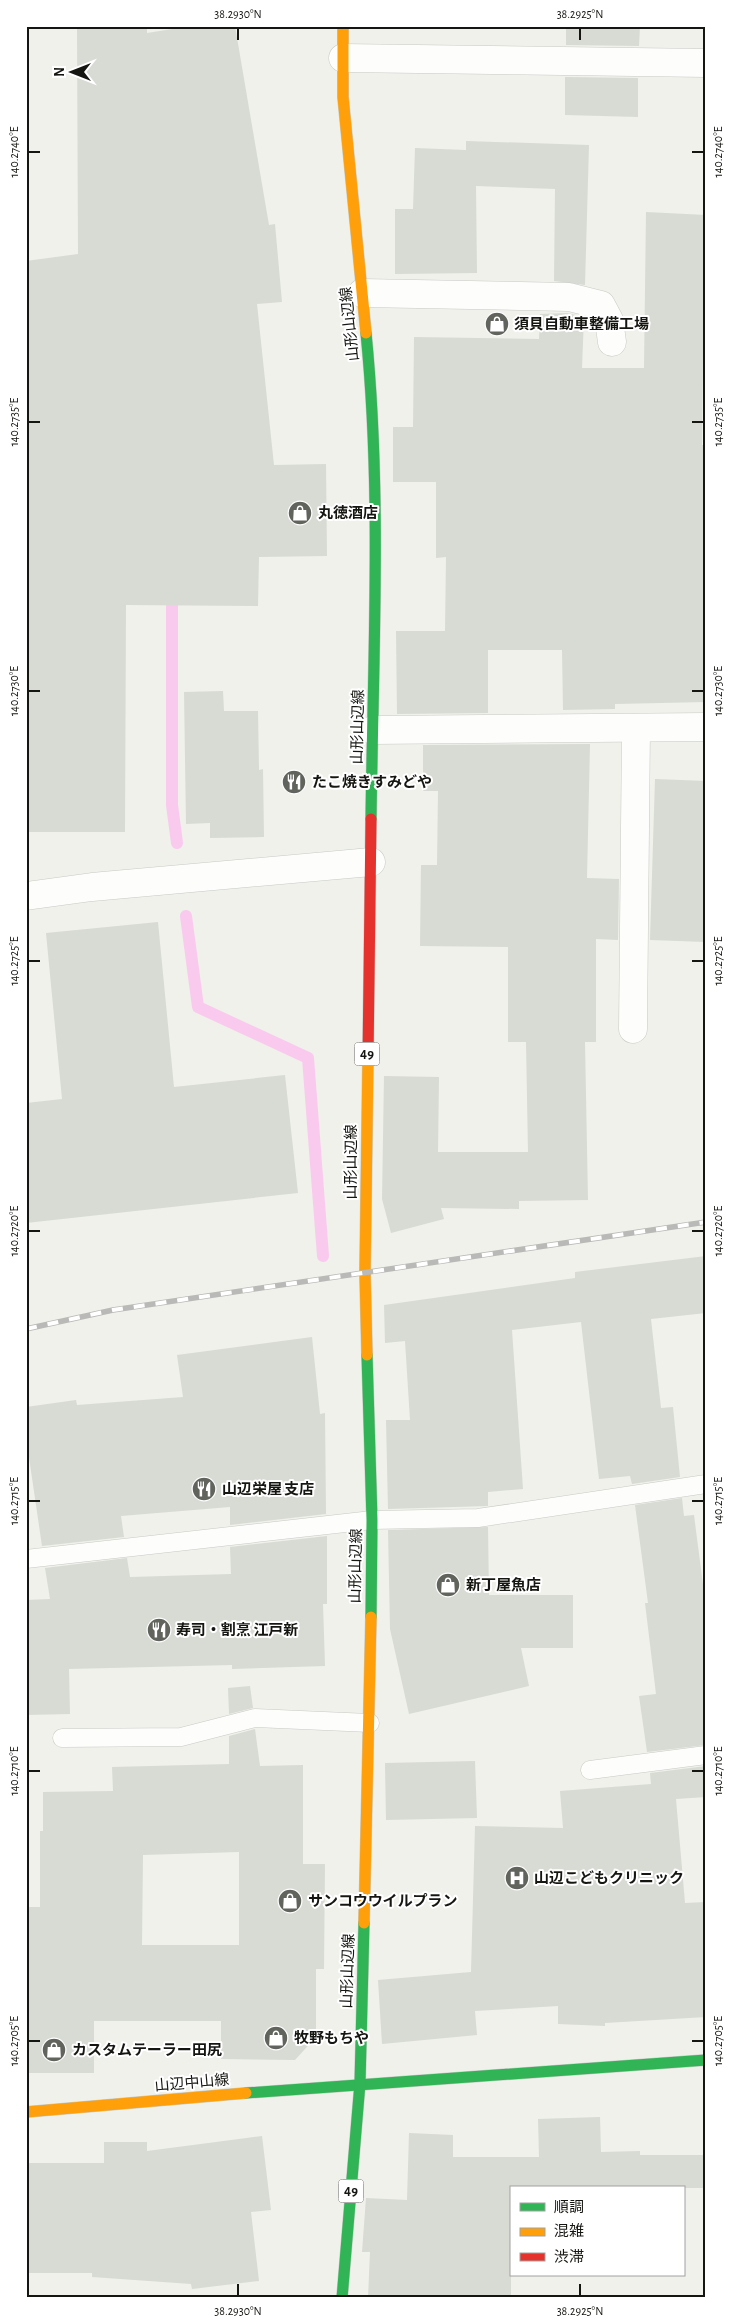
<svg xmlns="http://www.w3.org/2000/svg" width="732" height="2324" viewBox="0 0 732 2324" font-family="'Alegreya Sans','Noto Sans JP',sans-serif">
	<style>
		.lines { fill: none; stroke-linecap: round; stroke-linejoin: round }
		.stream { stroke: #f9caee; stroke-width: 12 }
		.building { fill: #d8dad4; fill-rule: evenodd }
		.lane-casing { stroke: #c8cac5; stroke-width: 19 }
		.street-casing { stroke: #c8cac5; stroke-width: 29 }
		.fast-casing { stroke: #c8cac5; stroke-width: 12 }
		.slow-casing { stroke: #c8cac5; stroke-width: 12 }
		.jam-casing { stroke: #c8cac5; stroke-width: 12 }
		.lane { stroke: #fdfdfc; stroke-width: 18 }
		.street { stroke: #fdfdfc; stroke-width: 28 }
		.fast { stroke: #30b455; stroke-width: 11 }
		.slow { stroke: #ff9f0a; stroke-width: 11 }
		.jam { stroke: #e5322d; stroke-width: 11 }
		.rail-casing { stroke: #b9b9b7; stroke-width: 5.5 }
		.rail { stroke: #fff; stroke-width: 4; stroke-dasharray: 11; stroke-linecap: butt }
		.ticks { fill: none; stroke: #151611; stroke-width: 2 }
		.labels { text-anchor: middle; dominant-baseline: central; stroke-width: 4; stroke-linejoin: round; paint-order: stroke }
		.shield { fill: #fff; stroke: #5b5c58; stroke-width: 1 }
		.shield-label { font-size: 14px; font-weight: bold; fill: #151611 }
		.street-label { font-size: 15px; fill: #151611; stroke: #fff }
		.poi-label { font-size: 15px; font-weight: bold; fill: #151611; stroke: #fff; text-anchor: start }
		.neatline { fill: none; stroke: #151611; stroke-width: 2 }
		.ticks-label { font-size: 12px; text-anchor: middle; fill: #151611 }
	</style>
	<rect width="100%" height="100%" fill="#eff1ea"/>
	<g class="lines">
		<g class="stream">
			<path d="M172,588V805L177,843"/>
			<path d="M186,916L198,1007L308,1058L323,1256"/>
		</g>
	</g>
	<g class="building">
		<path d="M77,26H147V33L191,26H235L269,225L275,224L282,302L257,304L274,465L326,464L327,556L259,557L258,606L126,605L125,832H26V261L78,254Z"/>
		<path d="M566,26H640L639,46L566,45Z"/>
		<path d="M565,77L638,78V117L565,115Z"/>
		<path d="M466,141L589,145L585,285L554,281L555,189L476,186L477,273L395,274V209H413L415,148L466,150Z"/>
		<path d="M646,212L706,215V354H703L702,445H706V702L615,704V709L563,710L562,650H488V713L397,714L396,631H445L446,557L436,558V482H393V427H413L414,337L539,339L540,314L567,313L584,317L582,368H644Z"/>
		<path d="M223,691L224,711H258L259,770L263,769L264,837L210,838V823L186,824L184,692Z"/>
		<path d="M590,744L587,878L619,879L618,940L596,939V1042H585L588,1200L519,1201V1209L441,1208L444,1219L391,1233L382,1199L384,1076L439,1077L438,1152H528L526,1042H508V947L420,946L421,865H437L438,791H423V745Z"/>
		<path d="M655,779L706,781V942L650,940Z"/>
		<path d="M158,922L174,1087L285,1075L298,1193L26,1223V1103L62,1099L46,933Z"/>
		<path d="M706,1256V1313L651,1319L661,1408L673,1407L680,1477L632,1484L630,1476L599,1479L581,1322L512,1330L523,1489L488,1492V1506L388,1509L386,1420H410L405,1341L385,1343L384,1305L575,1278V1272Z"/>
		<path d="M312,1337L320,1414L325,1413L326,1514L230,1525V1507L121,1516L124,1537L42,1546L26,1437V1407L76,1400L77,1405L183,1397L177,1355Z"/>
		<path d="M682,1498L684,1516L694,1515L706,1608V1745L647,1752L639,1696L656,1694L645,1603H648L635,1505Z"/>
		<path d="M488,1527L489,1595H573V1648H521L529,1686L409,1714L390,1629L388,1530Z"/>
		<path d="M327,1536V1604H323L325,1666L232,1669V1665L69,1669L70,1714L26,1715V1600L50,1599L45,1568L127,1558L130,1577L231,1574L230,1547Z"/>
		<path d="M250,1686L253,1708L229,1714L228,1688Z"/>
		<path d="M255,1729L260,1766L303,1765V1864H325L324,1969H316V2037L295,2060L221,2059V2021H94V2073H26V1907H40V1831H43V1792L113,1791L112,1767L229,1764V1736ZM239,1852V1945H142L143,1855Z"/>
		<path d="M475,1761L477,1818L386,1820L385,1763Z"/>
		<path d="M706,1766V1797L676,1799L685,1903L706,1902V2017L605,2023V2026L558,2024V2006L475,2011L477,2035L382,2044L378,1980L471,1972L475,1826L563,1828L560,1791L651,1784L650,1773Z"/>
		<path d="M600,2117L601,2152L640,2151V2155H706V2188H511V2298H368L370,2252H362L366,2198L407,2200L409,2133L453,2135V2157H539L538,2119Z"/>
		<path d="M262,2136L271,2210L251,2212L259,2281L192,2289L191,2284L92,2277V2273H26V2163H104V2142H147V2151Z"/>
	</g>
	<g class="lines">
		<g class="lane-casing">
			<g id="lane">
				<path d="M26,1559L372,1520L478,1518L706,1484"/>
				<path d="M62,1738L181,1737L255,1718L370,1723"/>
				<path d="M590,1770L706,1755"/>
			</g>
		</g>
		<g class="street-casing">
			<g id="street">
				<path d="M343,58L706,63"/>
				<path d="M362,293L569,297L601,305L609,320L612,342"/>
				<path d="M373,730L706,727"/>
				<path d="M26,896L92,887L371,862"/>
				<path d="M633,1029L636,728"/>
			</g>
		</g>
		<g class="fast-casing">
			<g id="fast">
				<path d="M366,333C382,494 373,657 371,819"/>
				<path d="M367,1355L372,1520L371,1617"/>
				<path d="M246,2093L706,2060"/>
				<path d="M342,2298L360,2083L364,1923"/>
			</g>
		</g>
		<g class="slow-casing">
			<g id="slow">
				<path d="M343,26V97L366,333"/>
				<path d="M367,1355L365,1273L368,1058"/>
				<path d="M364,1923L371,1617"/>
				<path d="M26,2112L246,2093"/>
			</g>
		</g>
		<g class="jam-casing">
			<path id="jam" d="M368,1058L371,819"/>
		</g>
		<use href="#lane" class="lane"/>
		<use href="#street" class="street"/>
		<use href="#fast" class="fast"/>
		<use href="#slow" class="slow"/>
		<use href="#jam" class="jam"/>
		<g class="rail-casing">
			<path id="rail" d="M26,1329L113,1310L706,1222"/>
		</g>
		<use href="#rail" class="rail"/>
	</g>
	<path class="ticks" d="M238,28V40M580,28V40M28,152H40M692,152H704M28,422H40M692,422H704M28,691H40M692,691H704M28,961H40M692,961H704M28,1231H40M692,1231H704M28,1501H40M692,1501H704M28,1771H40M692,1771H704M28,2041H40M692,2041H704M238,2284V2296M580,2284V2296"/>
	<defs>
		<g id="shop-disc" transform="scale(1.25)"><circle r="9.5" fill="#61635d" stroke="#fff"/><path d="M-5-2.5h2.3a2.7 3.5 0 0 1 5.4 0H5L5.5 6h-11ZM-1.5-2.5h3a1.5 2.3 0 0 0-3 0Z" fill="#fff"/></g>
		<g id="restaurant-disc" transform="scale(1.25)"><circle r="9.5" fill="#61635d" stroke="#fff"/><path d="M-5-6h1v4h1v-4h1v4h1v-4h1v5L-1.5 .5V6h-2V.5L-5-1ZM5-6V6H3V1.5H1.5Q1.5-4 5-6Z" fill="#fff"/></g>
		<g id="hospital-disc" transform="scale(1.25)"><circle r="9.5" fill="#61635d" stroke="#fff"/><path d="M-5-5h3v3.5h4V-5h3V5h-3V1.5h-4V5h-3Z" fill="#fff"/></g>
	</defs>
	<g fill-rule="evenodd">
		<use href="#shop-disc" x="497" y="324"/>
		<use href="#shop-disc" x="300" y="513"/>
		<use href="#restaurant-disc" x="294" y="782"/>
		<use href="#restaurant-disc" x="204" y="1489"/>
		<use href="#shop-disc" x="448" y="1585"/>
		<use href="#restaurant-disc" x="159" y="1630"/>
		<use href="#hospital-disc" x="517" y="1878"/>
		<use href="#shop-disc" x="290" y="1901"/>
		<use href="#shop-disc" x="276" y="2038"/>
		<use href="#shop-disc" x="54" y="2050"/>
	</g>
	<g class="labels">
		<g class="shield">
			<rect x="354.5" y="1042.5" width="25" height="23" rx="4"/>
			<rect x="338.5" y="2179.5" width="25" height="23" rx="4"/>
		</g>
		<g class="shield-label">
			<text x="367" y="1054">49</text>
			<text x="351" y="2191">49</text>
		</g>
		<g class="street-label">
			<text transform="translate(350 324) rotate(-96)">山形山辺線</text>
			<text transform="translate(358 727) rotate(-89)">山形山辺線</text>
			<text transform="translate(351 1162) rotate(-90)">山形山辺線</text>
			<text transform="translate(356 1566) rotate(-89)">山形山辺線</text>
			<text transform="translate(348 1971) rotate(-88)">山形山辺線</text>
			<text transform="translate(192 2083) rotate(-5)">山辺中山線</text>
		</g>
		<g class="poi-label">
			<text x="514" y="324">須貝自動車整備工場</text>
			<text x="318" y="513">丸徳酒店</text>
			<text x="312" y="782">たこ焼きすみどや</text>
			<text x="222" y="1489">山辺栄屋 支店</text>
			<text x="466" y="1585">新丁屋魚店</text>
			<text x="176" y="1630">寿司・割烹 江戸新</text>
			<text x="534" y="1878">山辺こどもクリニック</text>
			<text x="308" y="1901">サンコウウイルプラン</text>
			<text x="294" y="2038">牧野もちや</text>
			<text x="72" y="2050">カスタムテーラー田尻</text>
		</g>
	</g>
	<rect width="732" height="2324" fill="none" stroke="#ffffff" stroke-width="55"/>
	<rect x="510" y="2186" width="175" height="90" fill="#ffffff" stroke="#a1a2a0"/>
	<rect x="520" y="2203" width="25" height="8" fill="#30b455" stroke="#a1a2a0"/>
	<text x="554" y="2212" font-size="15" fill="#151611">順調</text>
	<rect x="520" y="2228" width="25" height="8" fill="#ff9f0a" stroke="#a1a2a0"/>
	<text x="554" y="2236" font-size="15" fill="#151611">混雑</text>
	<rect x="520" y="2253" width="25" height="8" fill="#e5322d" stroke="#a1a2a0"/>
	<text x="554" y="2262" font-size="15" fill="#151611">渋滞</text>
	<g transform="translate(72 72) rotate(270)" stroke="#ffffff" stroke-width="4" paint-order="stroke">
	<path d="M0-4L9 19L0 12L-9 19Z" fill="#151611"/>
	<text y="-8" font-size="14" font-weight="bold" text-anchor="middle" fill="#151611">N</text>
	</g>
	<rect x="28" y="28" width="676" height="2268" class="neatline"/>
	<g class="ticks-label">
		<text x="238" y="18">38.2930°N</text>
		<text x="580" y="18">38.2925°N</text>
		<text transform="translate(718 152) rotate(-90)" y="4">140.2740°E</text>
		<text transform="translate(14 152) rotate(-90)" y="4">140.2740°E</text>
		<text transform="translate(718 422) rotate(-90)" y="4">140.2735°E</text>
		<text transform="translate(14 422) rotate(-90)" y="4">140.2735°E</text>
		<text transform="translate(14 691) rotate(-90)" y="4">140.2730°E</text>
		<text transform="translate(718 691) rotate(-90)" y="4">140.2730°E</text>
		<text transform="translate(14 961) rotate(-90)" y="4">140.2725°E</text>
		<text transform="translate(718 961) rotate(-90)" y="4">140.2725°E</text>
		<text transform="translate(14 1231) rotate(-90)" y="4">140.2720°E</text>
		<text transform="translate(718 1231) rotate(-90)" y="4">140.2720°E</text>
		<text transform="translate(14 1501) rotate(-90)" y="4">140.2715°E</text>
		<text transform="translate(718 1501) rotate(-90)" y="4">140.2715°E</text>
		<text transform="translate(14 1771) rotate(-90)" y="4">140.2710°E</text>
		<text transform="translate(718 1771) rotate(-90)" y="4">140.2710°E</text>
		<text transform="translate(14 2041) rotate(-90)" y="4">140.2705°E</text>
		<text transform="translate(718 2041) rotate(-90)" y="4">140.2705°E</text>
		<text x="238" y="2315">38.2930°N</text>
		<text x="580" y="2315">38.2925°N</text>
	</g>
</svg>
